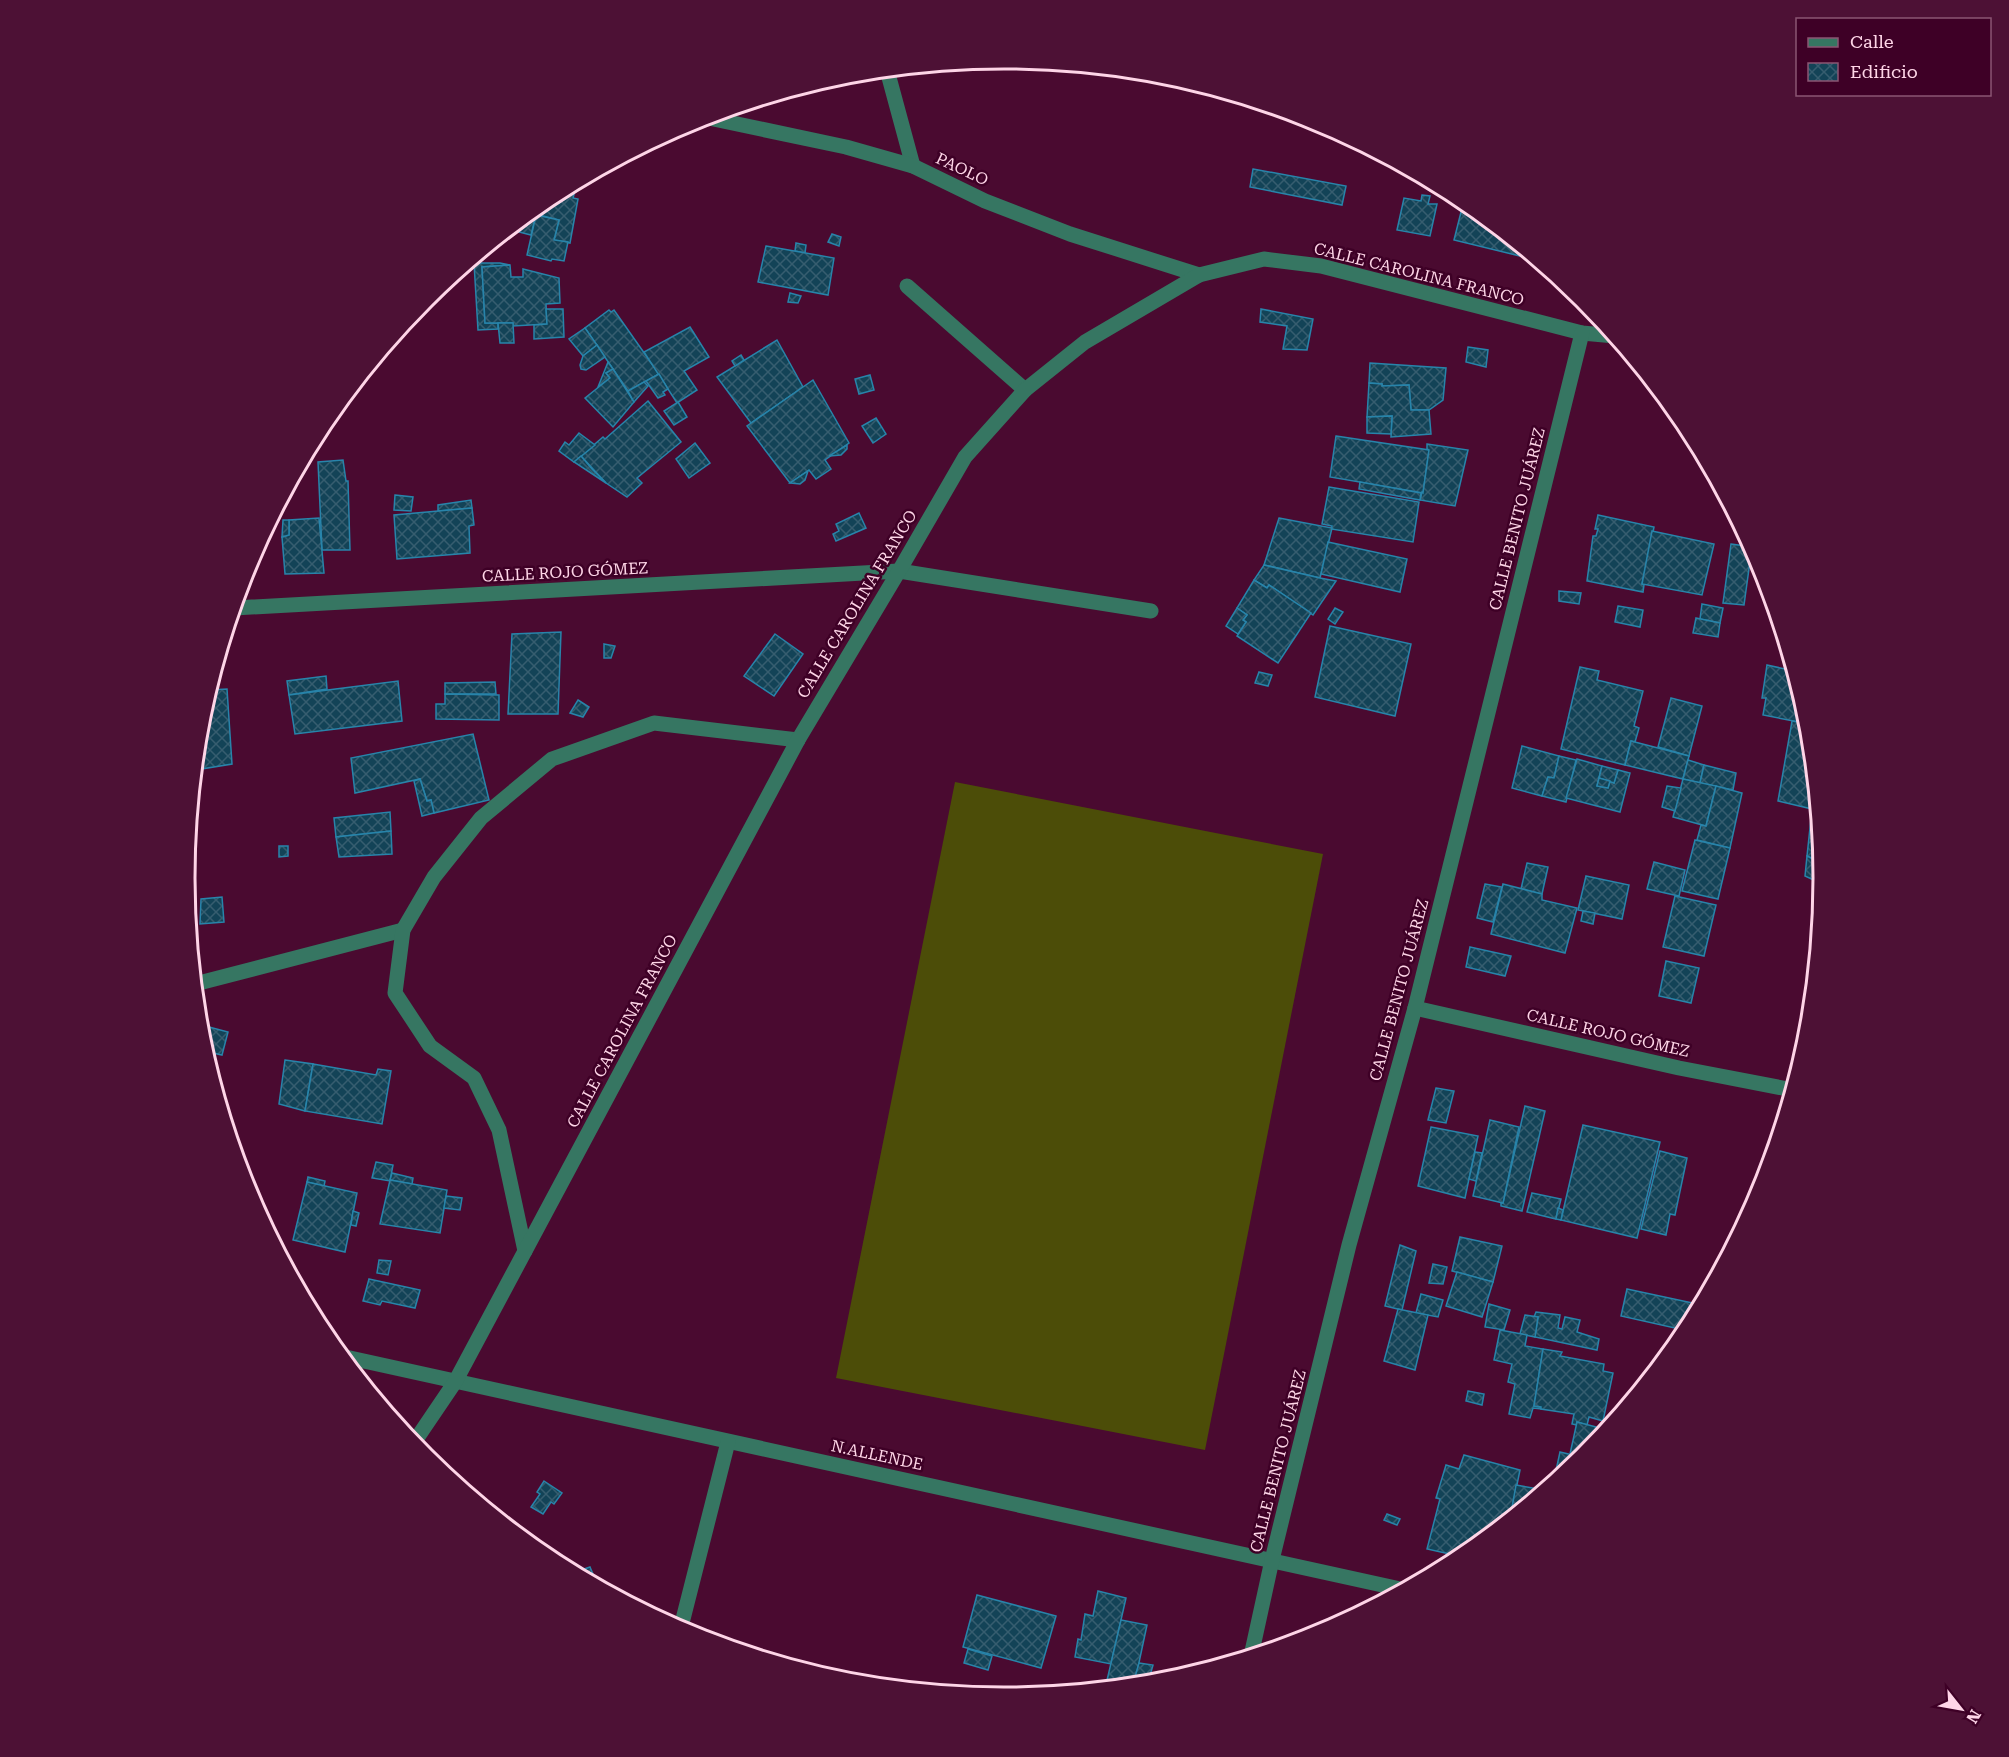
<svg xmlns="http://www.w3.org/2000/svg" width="2009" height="1757" viewBox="0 0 2009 1757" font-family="'Roboto Serif',serif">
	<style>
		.grass { fill: #4c4d08 }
		.building { fill: url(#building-cross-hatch); stroke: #2884aa; stroke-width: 1.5 }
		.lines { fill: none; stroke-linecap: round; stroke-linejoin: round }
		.minor { stroke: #367662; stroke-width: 15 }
		.labels { text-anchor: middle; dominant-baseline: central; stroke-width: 5; stroke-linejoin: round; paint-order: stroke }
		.street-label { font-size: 16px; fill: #fed5e7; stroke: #3e0026 }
		.rim { fill: none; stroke: #fed5e7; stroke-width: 3 }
	</style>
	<defs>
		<pattern id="building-cross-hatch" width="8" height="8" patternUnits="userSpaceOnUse" patternTransform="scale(1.5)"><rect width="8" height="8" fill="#134357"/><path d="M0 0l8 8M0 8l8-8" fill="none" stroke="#365d6f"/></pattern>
	</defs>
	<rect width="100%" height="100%" fill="#4a0a30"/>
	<path class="grass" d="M955,782L1323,854L1205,1450L836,1378Z"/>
	<g class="building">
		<path d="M1253,169L1346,186L1342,205L1250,187Z"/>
		<path d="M570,185L576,187L573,198L578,199L570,243L554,240L559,220L539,215H536L531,235L519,232L521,219L549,197Z"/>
		<path d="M1422,195L1430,196L1428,204H1437L1430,236L1397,230L1404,198L1421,201Z"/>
		<path d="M1464,200L1525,250L1524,257L1454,240Z"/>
		<path d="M536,215L559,220L554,240L568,242L564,261L552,259L551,261L527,255Z"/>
		<path d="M832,234L841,237L839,246L828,242Z"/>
		<path d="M796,243L806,245L805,253L795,251Z"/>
		<path d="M766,246L834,258L828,295L758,282Z"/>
		<path d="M474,263H500L510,265L482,267L485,323H498V329L478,330Z"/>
		<path d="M510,265L511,277H523V269L559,278L560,303L546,304L547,324L513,326V323H485L482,267Z"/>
		<path d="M790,293L801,296L798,303L788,302Z"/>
		<path d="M546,309H563L564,337L534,339V325L547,324Z"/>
		<path d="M1261,309L1313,319L1307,350L1283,349L1287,326L1260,322Z"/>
		<path d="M609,310L611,312L614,310L659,374L628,391L585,328Z"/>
		<path d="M498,323H513L514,343H500Z"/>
		<path d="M690,327L709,357L684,371L697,390L677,403L644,352Z"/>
		<path d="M585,328L597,345L583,356L569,339Z"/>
		<path d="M777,340L803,387L751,423L717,377Z"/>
		<path d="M597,345L605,357L586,370L581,369L580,365L583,356Z"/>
		<path d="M1468,347L1488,350L1486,367L1466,362Z"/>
		<path d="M741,355L744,360L735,366L732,361Z"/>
		<path d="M608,362L613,369L606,373L610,378L598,387Z"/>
		<path d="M1370,363L1446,368L1443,400L1429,410H1411L1409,385L1382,386V384L1369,383Z"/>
		<path d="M613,369L634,402L613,427L585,398L610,378L606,373Z"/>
		<path d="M659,374L668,389L663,392L665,395L658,398L646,381Z"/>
		<path d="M870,375L874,390L859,394L855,379Z"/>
		<path d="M813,380L849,443L825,460L831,469L816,479L809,470L790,483L747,426Z"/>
		<path d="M644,382L648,386L634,402L628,391Z"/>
		<path d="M1369,383L1382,384V386L1409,385L1411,410H1429L1431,434L1391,437L1392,416L1367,417Z"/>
		<path d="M648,401L681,442L637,478L642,483L627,497L606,483L581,456L603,437L605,439Z"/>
		<path d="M678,402L687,417L674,425L664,411Z"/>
		<path d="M1392,416L1391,434L1367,433V417Z"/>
		<path d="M876,418L886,434L873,443L862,426Z"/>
		<path d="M579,433L595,445L574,462L559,451L565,442L569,445Z"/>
		<path d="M1336,436L1429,450L1423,493L1330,477Z"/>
		<path d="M695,443L710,463L689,478L676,459Z"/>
		<path d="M1427,444L1468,450L1455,506L1420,500L1422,492L1423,493L1429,450L1427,449Z"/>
		<path d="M847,445V449L841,455L829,456Z"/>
		<path d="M581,456L592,469L606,483L574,462Z"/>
		<path d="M343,460L346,481H348L350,550H322L318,462Z"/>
		<path d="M808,471L805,480L800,484L790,483Z"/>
		<path d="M1360,482L1421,493L1420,500L1359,489Z"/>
		<path d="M1329,487L1419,502L1413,542L1331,529L1332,526L1322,524Z"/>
		<path d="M395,495L413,497L411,511L394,510Z"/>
		<path d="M471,500L472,508L438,511V505Z"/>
		<path d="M472,508L474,525L469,526L470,553L397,559L394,515Z"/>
		<path d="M859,513L866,528L836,541L833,534L839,531L836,524Z"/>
		<path d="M1598,515L1654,527L1642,584L1644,585L1643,592L1587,581L1593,536H1596L1598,529H1595Z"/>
		<path d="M1736,516L1746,535L1736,531L1733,525Z"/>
		<path d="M319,518L324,573L285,574L282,537L289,535V520Z"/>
		<path d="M1279,518L1332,528L1320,578L1264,565Z"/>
		<path d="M283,520H289V535L282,537Z"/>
		<path d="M1652,531L1714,544L1702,595L1642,584Z"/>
		<path d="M1328,542L1407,559L1400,592L1321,574Z"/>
		<path d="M1731,544L1752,547L1744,605L1723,603Z"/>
		<path d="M1264,565L1320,578L1336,581L1313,615L1269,585L1267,588L1254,580Z"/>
		<path d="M1254,580L1267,588L1269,585L1311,613L1278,663L1237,636L1246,622L1243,620L1247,615L1237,608Z"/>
		<path d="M1559,591L1581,593L1579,604L1559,601Z"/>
		<path d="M1702,604L1723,608L1720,623L1700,619Z"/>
		<path d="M1618,606L1643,610L1640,627L1615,622Z"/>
		<path d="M1237,608L1247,615L1243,620L1246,622L1238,634L1226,626Z"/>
		<path d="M1335,608L1343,612L1335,624L1328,619Z"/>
		<path d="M1696,618L1720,623L1718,637L1693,633Z"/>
		<path d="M1330,626L1411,644L1395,716L1315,697Z"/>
		<path d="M561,632L558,714H508L512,634Z"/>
		<path d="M775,634L803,654L774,696L744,676Z"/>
		<path d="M604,644L615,646L611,658H604Z"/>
		<path d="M1767,665L1794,671L1809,724L1763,715L1766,698H1762Z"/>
		<path d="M1580,667L1599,671L1597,680L1643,691L1634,726L1639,728L1635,742L1631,741L1625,765L1561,749Z"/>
		<path d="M1259,672L1272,675L1268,686L1255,683Z"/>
		<path d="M326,676L327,689L289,695L287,681Z"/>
		<path d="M398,681L402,721L295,734L289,695Z"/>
		<path d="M495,682L496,694H445V683Z"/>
		<path d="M227,689L232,764L195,770L200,718L209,690Z"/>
		<path d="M445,694L499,695V720L436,719V704H445Z"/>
		<path d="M1671,698L1702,706L1689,756L1658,747Z"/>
		<path d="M578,700L589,707L583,717L570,713Z"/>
		<path d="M1792,721L1809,724L1815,784L1812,809L1778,801Z"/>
		<path d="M473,734L489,800L434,813L431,800L427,801L420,779L355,793L351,758Z"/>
		<path d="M1631,741L1689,756L1683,779L1625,765Z"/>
		<path d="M1522,746L1559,756L1554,778L1548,777L1542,796L1512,788Z"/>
		<path d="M1559,756L1576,760L1566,802L1542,796L1548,777L1554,778Z"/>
		<path d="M1577,759L1602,766L1597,786L1608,788L1610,781L1614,783L1618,770L1630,773L1620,812L1566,798Z"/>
		<path d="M1688,760L1704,765L1700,783L1683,779Z"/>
		<path d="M1704,765L1736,773L1733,790L1700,783Z"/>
		<path d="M1602,766L1618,770L1614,783L1599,778Z"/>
		<path d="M1599,778L1610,781L1608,788L1597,786Z"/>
		<path d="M420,779L427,801L431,800L434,813L422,816L414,781Z"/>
		<path d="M1683,779L1716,786L1706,826L1673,817Z"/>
		<path d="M1667,786L1681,788L1675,811L1662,807Z"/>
		<path d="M1716,786L1742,793L1730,848L1697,840L1701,825L1706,826Z"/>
		<path d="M1812,809L1818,813L1823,864L1807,856Z"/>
		<path d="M390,812L391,831L336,837L334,818Z"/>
		<path d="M391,831L392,854L339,857L336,837Z"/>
		<path d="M1695,840L1730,848L1718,899L1682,891Z"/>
		<path d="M279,846H288V856L279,857Z"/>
		<path d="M1807,856L1823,864L1824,880L1820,883L1805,876Z"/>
		<path d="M1654,862L1685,870L1679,896L1647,889Z"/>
		<path d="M1527,863L1548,867L1542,894L1521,889Z"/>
		<path d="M1586,876L1629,885L1622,919L1578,910Z"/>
		<path d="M1485,884L1502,887L1493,922L1477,918Z"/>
		<path d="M1503,884L1542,894V900L1577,908L1565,953L1491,934Z"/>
		<path d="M1675,896L1716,905L1704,956L1663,947Z"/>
		<path d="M222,897L224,922L200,924L201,899Z"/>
		<path d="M1583,911L1595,913L1593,924L1581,921Z"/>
		<path d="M1470,947L1511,956L1505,976L1466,967Z"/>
		<path d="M1666,961L1699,968L1691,1003L1659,996Z"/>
		<path d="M209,1027L228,1032L222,1055L204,1051Z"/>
		<path d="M285,1060L313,1064L305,1111L279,1104Z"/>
		<path d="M313,1064L376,1075L378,1069L391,1071L382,1124L305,1111Z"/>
		<path d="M1436,1088L1454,1091L1446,1123L1428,1120Z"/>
		<path d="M1525,1106L1545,1111L1522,1211L1501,1206V1203H1503Z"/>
		<path d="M1490,1120L1519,1127L1503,1203L1473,1196Z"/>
		<path d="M1583,1125L1660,1142L1637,1238L1561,1220Z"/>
		<path d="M1431,1127L1478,1136L1465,1198L1418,1186Z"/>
		<path d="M1660,1151L1687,1158L1675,1215L1670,1214L1666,1235L1641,1229Z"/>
		<path d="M1475,1152L1482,1153L1476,1181L1469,1179Z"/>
		<path d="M376,1162L393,1165L390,1181L372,1178Z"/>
		<path d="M392,1173L413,1178L412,1184L390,1180Z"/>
		<path d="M308,1177L325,1181L324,1186L307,1182Z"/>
		<path d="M390,1180L447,1190L440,1233L380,1224Z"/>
		<path d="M307,1182L357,1193L345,1252L293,1240Z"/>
		<path d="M1532,1193L1561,1199L1556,1219L1527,1212Z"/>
		<path d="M446,1196L462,1198L460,1210L444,1208Z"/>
		<path d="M1558,1208L1563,1210L1561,1220L1556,1219Z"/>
		<path d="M353,1211L359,1213L356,1226L351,1225Z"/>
		<path d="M1460,1237L1502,1246L1493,1282L1452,1271Z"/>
		<path d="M1400,1245L1416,1251L1402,1310L1385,1306Z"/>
		<path d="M379,1260L391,1261L388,1275L377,1273Z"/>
		<path d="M1433,1264L1447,1267L1443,1284L1429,1283Z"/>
		<path d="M1457,1272L1493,1282L1482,1317L1446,1306Z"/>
		<path d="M369,1279L420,1290L415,1308L382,1301L380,1305L363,1301Z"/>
		<path d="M1627,1289L1702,1305L1688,1331L1621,1316Z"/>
		<path d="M1421,1294L1443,1300L1438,1317L1416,1313Z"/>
		<path d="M1489,1304L1510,1310L1504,1330L1485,1327Z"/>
		<path d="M1398,1309L1428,1315L1415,1370L1384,1361Z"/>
		<path d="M1536,1312L1560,1315L1558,1328L1562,1329L1565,1317L1580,1320L1577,1332L1599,1339L1597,1350L1535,1337L1538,1317H1534Z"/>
		<path d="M1525,1315L1538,1317L1535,1337L1520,1334Z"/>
		<path d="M1500,1330L1527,1335L1525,1346L1543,1349L1534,1406L1541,1407V1409L1533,1408L1530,1418L1509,1414L1515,1384L1508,1382L1512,1364L1494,1360Z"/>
		<path d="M1543,1349L1562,1352L1560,1356L1604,1364L1603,1371L1613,1373L1603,1421L1589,1417L1587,1425L1577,1422V1425L1572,1424L1574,1414L1541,1409V1407L1534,1406Z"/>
		<path d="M1468,1391L1484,1394L1482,1405L1466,1401Z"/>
		<path d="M1577,1422L1604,1429L1602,1436L1585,1458L1570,1454Z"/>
		<path d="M1560,1452L1585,1458L1553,1484Z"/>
		<path d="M1464,1455L1520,1470L1510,1519L1463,1557L1427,1549L1440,1499L1436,1498L1446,1465L1459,1469Z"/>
		<path d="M544,1481L562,1493L554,1504L551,1502L543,1514L531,1507L540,1494L537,1492Z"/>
		<path d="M1516,1485L1539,1489L1537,1497L1510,1519Z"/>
		<path d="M1387,1514L1400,1519L1397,1525L1384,1520Z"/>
		<path d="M590,1567L598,1586L573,1573Z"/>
		<path d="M1098,1591L1126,1598L1111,1664L1075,1657L1078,1639L1081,1640L1085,1614L1093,1616Z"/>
		<path d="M977,1595L1056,1616L1041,1668L963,1647Z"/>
		<path d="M1121,1620L1147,1625L1134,1686L1105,1689Z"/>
		<path d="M968,1649L992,1656L988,1670L964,1663Z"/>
		<path d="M1139,1663L1153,1665L1149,1679L1135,1677Z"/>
		<path d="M947,1688L975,1695V1696L946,1693Z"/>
	</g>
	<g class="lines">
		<g class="minor">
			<path d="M887,70L913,166"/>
			<path d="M704,117L846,147L913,166L985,201L1070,234L1199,275"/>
			<path d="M907,286L1025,390"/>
			<path d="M234,608L899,571L1151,611"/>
			<path d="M195,984L403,930"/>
			<path d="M1415,1008L1679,1068L1793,1090"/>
			<path d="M525,1251L499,1130L474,1078L430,1046L395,993L403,930L434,877L481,818L552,759L654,723L798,740"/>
			<path d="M341,1356L1405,1590"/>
			<path d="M413,1444L455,1382L798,740L899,571L965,457L1025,390L1085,342L1199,275L1264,259L1321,266L1582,333L1615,336"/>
			<path d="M680,1631L728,1442"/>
			<path d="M1251,1656L1272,1560L1349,1245L1415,1008L1582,333"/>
		</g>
	</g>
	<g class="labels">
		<g class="street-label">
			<text transform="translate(962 169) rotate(25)">PAOLO</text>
			<text transform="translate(1419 274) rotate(14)">CALLE CAROLINA FRANCO</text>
			<text transform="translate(1517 519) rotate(-76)">CALLE BENITO JUÁREZ</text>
			<text transform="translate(565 572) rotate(-3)">CALLE ROJO GÓMEZ</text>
			<text transform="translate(857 604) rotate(-59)">CALLE CAROLINA FRANCO</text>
			<text transform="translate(1399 990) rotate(-75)">CALLE BENITO JUÁREZ</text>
			<text transform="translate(622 1031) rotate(-62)">CALLE CAROLINA FRANCO</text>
			<text transform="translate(1608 1033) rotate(13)">CALLE ROJO GÓMEZ</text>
			<text transform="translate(877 1455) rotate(12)">N.ALLENDE</text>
			<text transform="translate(1278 1461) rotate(-76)">CALLE BENITO JUÁREZ</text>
		</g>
	</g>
	<path d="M0 0H2009V1757H0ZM195 878a809 809 0 1 1 1618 0a809 809 0 1 1-1618 0Z" fill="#4d1135" fill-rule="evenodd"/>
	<path class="rim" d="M195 878a809 809 0 1 1 1618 0a809 809 0 1 1-1618 0Z"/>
	<rect x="1796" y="18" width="195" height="78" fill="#3e0026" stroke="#8b5573" stroke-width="1.5"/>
	<rect x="1808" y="38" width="30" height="9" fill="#367662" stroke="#8b5573" stroke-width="1.5"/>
	<text x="1850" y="48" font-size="18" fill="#fed5e7">Calle</text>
	<rect x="1808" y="63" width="30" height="18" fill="url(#building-cross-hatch)" stroke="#8b5573" stroke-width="1.5"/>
	<text x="1850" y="78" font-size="18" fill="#fed5e7">Edificio</text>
	<g transform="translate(1961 1709) rotate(121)" stroke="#3e0026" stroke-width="4.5" paint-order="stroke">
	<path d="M0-4.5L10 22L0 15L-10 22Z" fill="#fed5e7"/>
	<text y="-9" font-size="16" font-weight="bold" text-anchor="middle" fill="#fed5e7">N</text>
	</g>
</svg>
